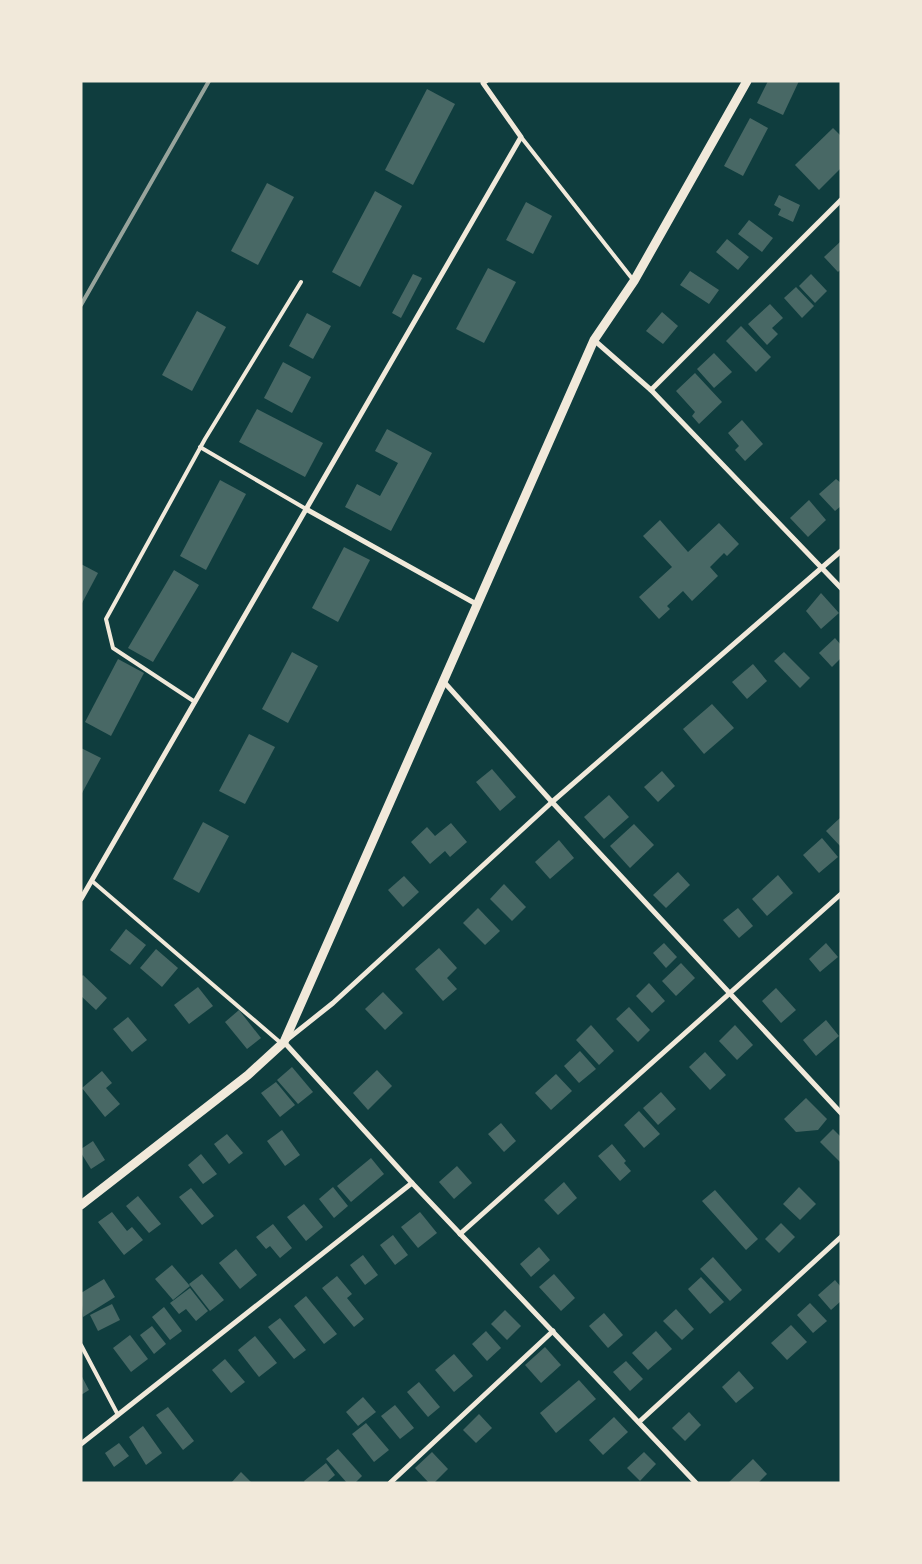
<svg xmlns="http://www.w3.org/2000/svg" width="922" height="1564" viewBox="0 0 922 1564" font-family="'Roboto Serif',serif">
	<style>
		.building { fill: #486865 }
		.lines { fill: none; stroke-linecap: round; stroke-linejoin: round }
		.service { stroke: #f1e9da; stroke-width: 4 }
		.minor { stroke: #f1e9da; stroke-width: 5 }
		.tertiary { stroke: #f1e9da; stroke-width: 9 }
		.rail { stroke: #97a49c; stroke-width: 4 }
	</style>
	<rect width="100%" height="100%" fill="#0f3d3e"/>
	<g class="building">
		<path d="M768,81H799L783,115L757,103Z"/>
		<path d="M427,89L455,104L413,185L385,170Z"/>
		<path d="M750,118L768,128L743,176L724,166Z"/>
		<path d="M833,128L841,136V168L819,190L795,165Z"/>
		<path d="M267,183L294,197L258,265L231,251Z"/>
		<path d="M375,191L402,206L360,287L332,272Z"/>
		<path d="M779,195L800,205L793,222L778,215L781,209L774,205Z"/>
		<path d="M526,202L552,216L533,254L506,240Z"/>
		<path d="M749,220L773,238L762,252L738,234Z"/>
		<path d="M727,239L749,257L738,270L716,252Z"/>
		<path d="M841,241V269L838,272L824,257Z"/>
		<path d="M488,268L516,282L484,343L456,329Z"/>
		<path d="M690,271L719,290L709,304L680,285Z"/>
		<path d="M413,274L422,278L401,318L392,313Z"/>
		<path d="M811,274L827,291L815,303L799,286Z"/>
		<path d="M796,287L814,306L802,318L784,298Z"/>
		<path d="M770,304L783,318L772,328L778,334L767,345L748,324Z"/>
		<path d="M197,311L226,327L192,391L162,375Z"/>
		<path d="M662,312L678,326L663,344L646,331Z"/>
		<path d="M307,313L331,326L313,359L289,346Z"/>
		<path d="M741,326L771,357L756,372L726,341Z"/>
		<path d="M714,353L732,372L714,388L697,369Z"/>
		<path d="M283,362L311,377L292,413L264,398Z"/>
		<path d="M695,373L722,402L699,424L692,416L695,412L676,391Z"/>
		<path d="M257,409L323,443L305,477L239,442Z"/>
		<path d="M742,420L763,444L745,461L735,450L739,446L728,433Z"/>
		<path d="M387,429L432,453L391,531L345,507L357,484L380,496L398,463L375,451Z"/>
		<path d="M836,479L841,483V506L835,511L819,494Z"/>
		<path d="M220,480L246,494L206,570L180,556Z"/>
		<path d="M809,500L826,520L808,537L790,518Z"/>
		<path d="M660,520L688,552L719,523L739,544L727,556L724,553L710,567L718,576L692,601L683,591L667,606L670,609L659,619L639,597L672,567L643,536Z"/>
		<path d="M344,547L370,560L338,622L312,608Z"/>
		<path d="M81,564L98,573L81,605Z"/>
		<path d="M174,570L199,585L153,662L128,648Z"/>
		<path d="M821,593L839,613L821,629L806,611Z"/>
		<path d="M835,638L841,645V658L832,667L819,653Z"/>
		<path d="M292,652L318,666L288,723L262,709Z"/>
		<path d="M784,652L810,678L800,688L774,661Z"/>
		<path d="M118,659L144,673L111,736L85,722Z"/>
		<path d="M753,664L767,681L747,699L732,682Z"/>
		<path d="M712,704L734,728L704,754L683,729Z"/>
		<path d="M249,734L275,747L245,804L219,791Z"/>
		<path d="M81,748L101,758L81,795Z"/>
		<path d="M492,769L516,797L500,811L476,782Z"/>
		<path d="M662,771L675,786L658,802L644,787Z"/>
		<path d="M609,795L629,817L604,839L584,817Z"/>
		<path d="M841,817V847L826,831Z"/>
		<path d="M203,822L229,836L199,893L173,879Z"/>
		<path d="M451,823L467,842L450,857L445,851L430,864L411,842L427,827L435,836Z"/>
		<path d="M634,824L654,845L630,868L610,846Z"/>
		<path d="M822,838L838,857L819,873L803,855Z"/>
		<path d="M559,840L574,858L550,879L535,862Z"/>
		<path d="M678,872L690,885L666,908L653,895Z"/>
		<path d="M778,875L793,893L767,916L752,899Z"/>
		<path d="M404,876L419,892L403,907L388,890Z"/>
		<path d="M504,884L526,907L512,921L490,899Z"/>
		<path d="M478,908L500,931L485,945L463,923Z"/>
		<path d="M738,908L753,926L739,938L723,920Z"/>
		<path d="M126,929L146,945L130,965L110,950Z"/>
		<path d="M664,943L677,957L666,968L653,953Z"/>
		<path d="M826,943L838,957L820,972L809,959Z"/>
		<path d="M439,948L457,968L447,978L457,989L443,1001L415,969Z"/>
		<path d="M156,949L178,968L162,987L140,968Z"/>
		<path d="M681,963L695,978L676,996L662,981Z"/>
		<path d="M83,975L107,998L96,1010L81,996V977Z"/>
		<path d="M649,983L665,1001L652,1013L636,996Z"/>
		<path d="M198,987L213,1006L189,1024L174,1005Z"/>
		<path d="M776,988L796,1010L781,1023L762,1001Z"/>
		<path d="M383,992L403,1013L385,1030L365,1009Z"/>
		<path d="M629,1007L650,1030L638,1042L616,1019Z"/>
		<path d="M239,1010L261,1038L247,1049L225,1022Z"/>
		<path d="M128,1017L147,1040L132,1052L113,1029Z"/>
		<path d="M826,1020L839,1036L816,1056L803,1040Z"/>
		<path d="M591,1025L614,1051L599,1065L576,1040Z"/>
		<path d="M735,1025L753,1045L737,1060L719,1041Z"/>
		<path d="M580,1051L596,1069L579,1083L564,1066Z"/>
		<path d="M705,1052L726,1075L710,1090L689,1067Z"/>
		<path d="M292,1067L313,1092L298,1104L277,1080Z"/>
		<path d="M377,1070L392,1086L368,1110L353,1093Z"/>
		<path d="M102,1071L112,1083L106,1088L120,1104L105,1117L82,1088Z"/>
		<path d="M556,1074L572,1091L551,1110L535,1093Z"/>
		<path d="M276,1082L295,1105L280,1117L261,1093Z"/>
		<path d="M661,1092L676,1109L658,1125L643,1108Z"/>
		<path d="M806,1098L827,1119L818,1130L796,1132L784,1119Z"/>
		<path d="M639,1111L660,1134L644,1148L624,1125Z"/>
		<path d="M501,1123L516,1141L504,1152L488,1134Z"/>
		<path d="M833,1129L841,1137V1163L820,1142Z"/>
		<path d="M282,1130L300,1155L285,1166L267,1141Z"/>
		<path d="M227,1134L243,1153L229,1164L214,1144Z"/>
		<path d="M93,1141L105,1160L91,1169L81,1153V1149Z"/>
		<path d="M612,1144L626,1161L624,1163L631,1171L620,1181L598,1156Z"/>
		<path d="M201,1154L217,1174L203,1184L188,1165Z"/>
		<path d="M371,1158L384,1174L351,1202L337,1186Z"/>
		<path d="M457,1166L472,1183L454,1199L439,1182Z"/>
		<path d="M564,1182L577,1198L558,1215L544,1200Z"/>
		<path d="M333,1187L348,1206L334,1218L319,1199Z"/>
		<path d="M799,1187L816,1204L800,1220L783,1204Z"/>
		<path d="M191,1188L214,1216L202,1225L179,1197Z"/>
		<path d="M715,1190L758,1239L746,1250L702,1201Z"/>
		<path d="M138,1196L161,1224L149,1233L126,1206Z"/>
		<path d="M304,1204L323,1227L306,1241L287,1217Z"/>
		<path d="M112,1212L127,1231L132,1227L143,1240L124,1255L98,1222Z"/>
		<path d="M420,1212L437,1233L418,1248L401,1227Z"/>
		<path d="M781,1223L795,1237L779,1253L765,1239Z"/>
		<path d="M273,1224L292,1248L280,1258L270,1246L266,1249L256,1237Z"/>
		<path d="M393,1235L408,1255L395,1265L380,1245Z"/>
		<path d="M539,1247L550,1260L531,1277L520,1264Z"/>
		<path d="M236,1249L257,1275L240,1289L219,1263Z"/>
		<path d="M363,1255L378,1275L365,1285L350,1265Z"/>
		<path d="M713,1257L742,1290L730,1301L700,1269Z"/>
		<path d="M172,1265L190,1286L173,1300L155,1279Z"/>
		<path d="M202,1274L224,1300L210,1311L189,1284Z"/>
		<path d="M554,1274L575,1298L561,1311L539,1287Z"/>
		<path d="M337,1276L352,1294L347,1298L364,1319L354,1327L322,1288Z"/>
		<path d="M701,1277L724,1302L710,1314L688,1289Z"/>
		<path d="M104,1279L115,1297L83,1317L81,1293Z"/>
		<path d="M835,1280L841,1287V1301L831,1310L818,1295Z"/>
		<path d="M190,1288L208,1311L196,1321L186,1309L179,1314L170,1303Z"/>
		<path d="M306,1296L337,1334L324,1344L294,1306Z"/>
		<path d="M810,1303L827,1321L813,1333L797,1315Z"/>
		<path d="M112,1304L120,1320L98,1331L90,1315Z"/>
		<path d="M164,1307L182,1331L170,1340L152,1317Z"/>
		<path d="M676,1309L694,1329L682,1340L663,1321Z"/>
		<path d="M505,1310L521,1326L507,1340L491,1324Z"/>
		<path d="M604,1313L623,1335L608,1348L589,1326Z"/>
		<path d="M280,1318L306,1350L294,1359L268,1327Z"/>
		<path d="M791,1325L807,1342L787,1360L771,1343Z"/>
		<path d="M152,1326L166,1344L154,1354L140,1335Z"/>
		<path d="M486,1331L501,1348L487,1361L472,1344Z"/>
		<path d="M656,1331L672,1349L648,1370L632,1353Z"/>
		<path d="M130,1335L148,1359L131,1372L113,1348Z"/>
		<path d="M255,1336L277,1363L259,1377L238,1350Z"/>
		<path d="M545,1347L561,1365L541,1383L525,1365Z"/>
		<path d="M454,1354L473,1376L454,1392L435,1370Z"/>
		<path d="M225,1359L245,1382L231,1393L212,1370Z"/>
		<path d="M626,1361L643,1379L630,1391L613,1372Z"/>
		<path d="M739,1371L754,1388L736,1403L722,1387Z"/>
		<path d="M81,1375L89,1390L81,1395Z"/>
		<path d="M579,1380L596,1399L556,1433L540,1413Z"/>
		<path d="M419,1382L440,1407L428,1417L407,1392Z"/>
		<path d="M363,1397L376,1412L358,1426L346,1412Z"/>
		<path d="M395,1405L414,1428L400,1439L381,1416Z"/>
		<path d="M168,1407L194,1441L183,1450L156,1415Z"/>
		<path d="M689,1412L701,1425L685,1441L672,1428Z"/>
		<path d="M479,1414L492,1428L476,1443L463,1430Z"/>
		<path d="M614,1417L628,1432L603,1455L589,1440Z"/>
		<path d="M366,1423L389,1450L374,1462L352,1434Z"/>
		<path d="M143,1426L162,1453L146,1465L129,1437Z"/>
		<path d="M119,1443L129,1456L114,1467L105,1453Z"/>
		<path d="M338,1449L362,1476L355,1483H347L326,1459Z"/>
		<path d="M432,1452L448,1469L434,1483H429L415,1468Z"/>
		<path d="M644,1452L656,1464L640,1481L627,1468Z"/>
		<path d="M753,1459L767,1474L758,1483H728Z"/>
		<path d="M326,1463L335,1475L326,1483H305L304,1481Z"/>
		<path d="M241,1472L252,1483H231Z"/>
	</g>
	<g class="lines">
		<g class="service">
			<path d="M521,137L634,281"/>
			<path d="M200,447L306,509"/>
			<path d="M195,702L113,648L106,619L205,439L301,282"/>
			<path d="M92,881L282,1044"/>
			<path d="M81,1345L118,1415"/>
		</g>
		<g class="minor">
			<path d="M594,340L651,390L841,588"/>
			<path d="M651,390L841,200"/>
			<path d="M306,509L478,605"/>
			<path d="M444,682L552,802L841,1113"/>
			<path d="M81,899L521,137L483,83L486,81"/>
			<path d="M460,1234L841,894"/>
			<path d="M639,1422L841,1237"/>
			<path d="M81,1444L412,1183"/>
			<path d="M390,1483L553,1331"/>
			<path d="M696,1483L412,1183L284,1042L333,1003L552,802L841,551"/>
		</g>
		<path class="tertiary" d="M81,1205L248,1075L284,1042L594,340L634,281L747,81"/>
		<path class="rail" d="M81,305L209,81"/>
	</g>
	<rect width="922" height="1564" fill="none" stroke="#f1e9da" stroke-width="165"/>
</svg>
